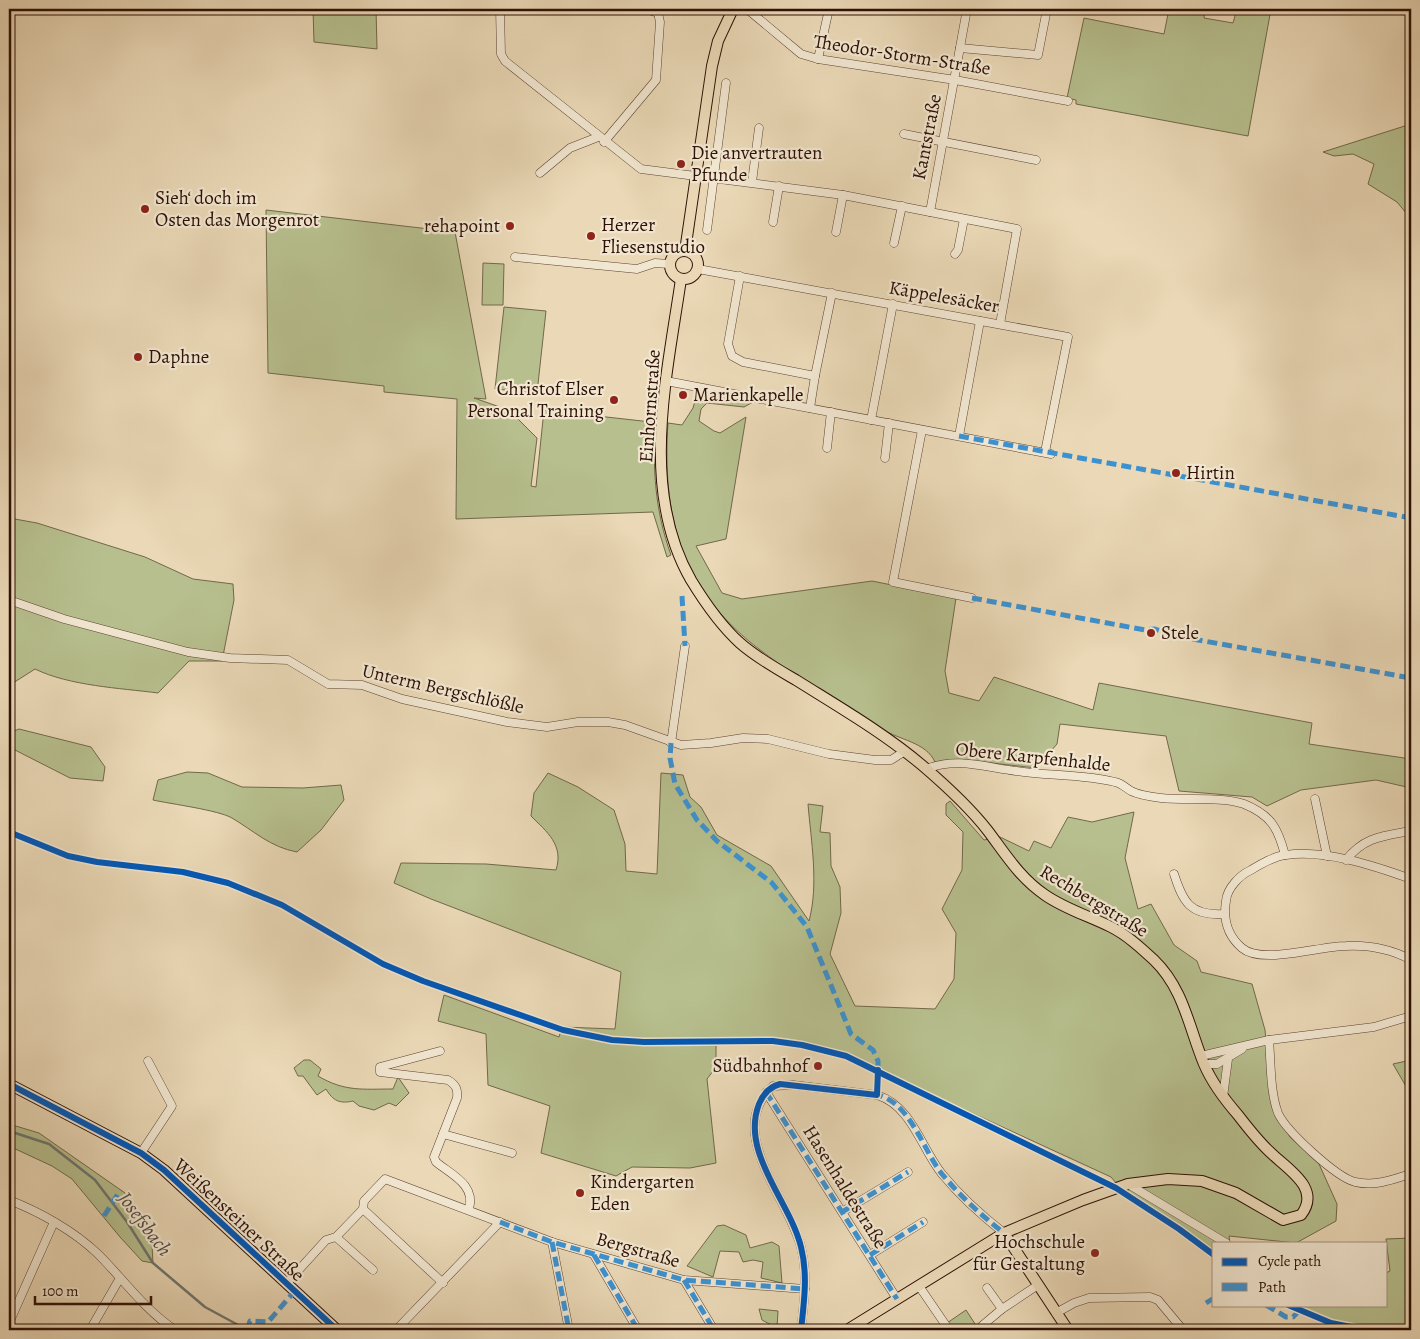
<svg xmlns="http://www.w3.org/2000/svg" width="1420" height="1339" viewBox="0 0 1420 1339" font-family="Alegreya,serif">
	<style>
		.green { fill: #b7bf8e; stroke: #72684a }
		.lines { fill: none; stroke-linecap: round; stroke-linejoin: round }
		.stream { stroke: #6f756f; stroke-width: 2.5 }
		.minor-casing { stroke: #5d4231; stroke-width: 9 }
		.major-casing { stroke: #2e1005; stroke-width: 12 }
		.minor { stroke: #f1e6d0; stroke-width: 8 }
		.major { stroke: #ead8b6; stroke-width: 10 }
		.quiet { stroke: #3c92d1; stroke-width: 5; stroke-dasharray: 10 5; stroke-linecap: butt }
		.cycleway-casing { stroke: #f1e6d0; stroke-width: 9 }
		.cycleway { stroke: #0057b8; stroke-width: 6 }
		.poi-dot { fill: #8f2418; stroke: #f1e6d0; stroke-width: 2 }
		.labels { text-anchor: middle; dominant-baseline: central; stroke-width: 4.5; stroke-linejoin: round; paint-order: stroke }
		.street-label { font-size: 19px; fill: #2e1005; stroke: #f1e6d0 }
		.poi-label { font-size: 19px; fill: #2e1005; stroke: #f1e6d0; text-anchor: start }
		.water-label { font-size: 20px; font-style: italic; fill: #544b43; stroke: #f1e6d0 }
	</style>
	<rect width="100%" height="100%" fill="#ead8b6"/>
	<filter id="stains"><feTurbulence type="fractalNoise" baseFrequency=".004" numOctaves="4"/><feColorMatrix values="0 0 0 0 .2 0 0 0 0 .09 0 0 0 0 .02 0 0 0 .5 -.17"/></filter>
	<radialGradient id="worn" r=".72"><stop offset=".6" stop-color="#630" stop-opacity="0"/><stop offset="1" stop-color="#630" stop-opacity=".3"/></radialGradient>
	<g class="green">
		<path d="M313,9H376L377,49L314,42Z"/>
		<path d="M1169,9H1205L1204,18L1233,23L1237,9H1271L1248,136L1076,104V100L1067,98L1084,18L1164,34Z"/>
		<path d="M1411,124V219L1397,202L1368,184L1374,164L1353,154L1334,156L1323,152Z"/>
		<path d="M266,210L455,232L486,399L474,398L500,407L504,413L515,416L537,438L531,486L536,487L544,410L651,422L648,455L652,421H656C652,467 655,511 671,555L667,557L653,512L456,519L457,399L384,392V386L268,373Z"/>
		<path d="M483,263L504,264L503,305H482Z"/>
		<path d="M504,307L546,311L537,393L495,389Z"/>
		<path d="M698,390L757,400L744,407L707,403L701,409L699,421L714,431L720,433L746,417L726,539L696,546L722,593L742,599L872,581L956,598L945,671L949,693L979,701L994,677L1093,710L1099,683L1312,723L1309,744L1411,759V788L1376,780L1301,790L1267,806L1252,797L1179,791L1166,736L1060,724L1057,744L1036,768L965,760L935,762C926,742 899,740 882,729C840,700 794,677 755,646C680,587 662,514 668,423L682,425L693,408Z"/>
		<path d="M9,518L37,523L145,557L193,579L233,584L234,600L222,661H189L158,693C120,688 70,686 35,669L13,683H9Z"/>
		<path d="M19,729L91,747L105,767L103,781L70,778L13,749L9,757V733Z"/>
		<path d="M187,772L208,773L242,787L303,788L341,785L344,800L321,830L297,852C270,847 254,831 232,818C218,810 171,804 153,800L158,780Z"/>
		<path d="M548,773L578,787L614,810L625,844L626,871L657,874L661,773L683,775L690,797L701,807L717,835L771,866L809,921C819,884 811,841 808,804L823,806L820,832L830,833L831,866L840,887L841,913L830,954L855,1006L935,1009L954,979L956,933L942,909L962,870L963,832L946,815V804L950,801L984,840L1000,837L1029,851L1034,841L1051,848L1068,817L1092,822L1134,812L1125,858L1138,909L1151,904L1174,945L1197,961L1201,972L1252,984L1265,1030L1272,1107L1290,1137L1319,1164L1337,1204L1336,1221L1296,1243L1229,1236L1230,1243H1214V1256L1127,1196L1111,1177L846,1055C799,1041 764,1039 716,1039V1067L707,1079L716,1163L690,1168L632,1167L616,1176L541,1153L550,1106L488,1085L486,1034L438,1021L444,995L559,1037L562,1027L615,1029L621,972L431,899L394,883L401,863L486,864L556,870C564,845 547,832 531,816L534,793Z"/>
		<path d="M304,1060H310L321,1069L318,1076C345,1092 363,1089 393,1089L398,1077L409,1093L396,1106L389,1103L374,1110L359,1106L353,1101C340,1104 333,1101 326,1089L317,1095L303,1076H298L294,1068Z"/>
		<path d="M1411,1060V1095L1393,1064Z"/>
		<path d="M9,1124L39,1133L125,1193L152,1246L153,1263L142,1261L120,1237L72,1179L52,1166L9,1146Z"/>
		<path d="M724,1225L746,1235L750,1248L772,1242L779,1246L782,1283L761,1278L763,1262L753,1260L743,1262L739,1252L720,1251L713,1277L687,1266L717,1226Z"/>
		<path d="M1411,1238V1330C1361,1330 1335,1330 1289,1305H1386V1273L1390,1271L1386,1239Z"/>
		<path d="M759,1309L778,1311L777,1328L762,1320Z"/>
		<path d="M966,1310L979,1330H953L947,1323Z"/>
	</g>
	<g class="lines">
		<path class="stream" d="M9,1131L49,1144L95,1180L127,1222L153,1263L205,1307L240,1326L263,1330"/>
		<g class="minor-casing">
			<g id="minor">
				<path d="M500,9L501,54L505,61L641,169L843,195L1017,229L1000,324"/>
				<path d="M747,9L801,54L818,59L955,80L1068,101"/>
				<path d="M960,48L1038,55L1047,9"/>
				<path d="M818,59L829,9"/>
				<path d="M904,134L1036,160"/>
				<path d="M604,142L656,80L660,22L658,13L646,9"/>
				<path d="M540,173L570,148L598,137"/>
				<path d="M752,182L759,128"/>
				<path d="M930,212L967,9"/>
				<path d="M773,222L779,186"/>
				<path d="M707,230L726,83"/>
				<path d="M836,232L843,195"/>
				<path d="M894,243L902,206"/>
				<path d="M955,254L958,250L964,219"/>
				<path d="M515,257L637,269L655,263L669,264"/>
				<path d="M698,269L1068,337L1045,452"/>
				<path d="M740,276L728,344L732,356L743,362L815,376L832,293"/>
				<path d="M666,381L1051,454"/>
				<path d="M810,408L815,376"/>
				<path d="M871,420L893,304"/>
				<path d="M922,430L893,582L972,598"/>
				<path d="M959,436L980,321"/>
				<path d="M827,448L831,412"/>
				<path d="M885,458L889,423"/>
				<path d="M9,600L64,619L188,652L230,658L288,660L328,684L362,685L402,699L507,722L547,727L578,722H608L625,725L681,745L711,743L743,738L768,739L829,754L875,760H891L905,751"/>
				<path d="M671,743L685,646"/>
				<path d="M926,769C957,757 984,767 1016,771C1048,776 1082,774 1115,782C1121,783 1126,788 1131,791C1139,795 1152,797 1161,798C1185,801 1222,796 1244,804C1271,815 1278,828 1285,855"/>
				<path d="M1315,799L1327,856"/>
				<path d="M1346,860C1364,837 1383,836 1410,831"/>
				<path d="M1174,874C1183,902 1190,916 1224,914"/>
				<path d="M1411,879C1375,866 1324,849 1286,855C1274,856 1261,864 1251,870C1240,875 1227,888 1226,901C1223,919 1227,935 1242,948C1262,965 1319,946 1346,946C1369,945 1391,949 1411,960"/>
				<path d="M1269,1040C1271,1063 1270,1092 1278,1113C1286,1131 1336,1177 1355,1182C1374,1186 1389,1181 1407,1175"/>
				<path d="M440,1051L380,1067V1072L448,1080C456,1085 458,1089 457,1098L434,1157L436,1162C452,1175 476,1185 469,1209"/>
				<path d="M1201,1056L1269,1040L1374,1027L1411,1016"/>
				<path d="M1204,1064H1217L1242,1049"/>
				<path d="M766,1092L897,1299"/>
				<path d="M1223,1097L1228,1059"/>
				<path d="M443,1134L512,1153"/>
				<path d="M141,1153L172,1106L148,1061"/>
				<path d="M1128,1184L1226,1243"/>
				<path d="M9,1200C40,1212 74,1231 98,1254C123,1279 145,1310 175,1330"/>
				<path d="M363,1209L443,1283"/>
				<path d="M842,1212L908,1172"/>
				<path d="M336,1237L373,1270"/>
				<path d="M552,1242L569,1330"/>
				<path d="M594,1255L638,1330"/>
				<path d="M870,1255L923,1222"/>
				<path d="M684,1280L714,1330"/>
				<path d="M286,1284L326,1240L336,1237L363,1209L364,1201L385,1179L552,1242L684,1280L805,1289"/>
				<path d="M919,1286L949,1330"/>
				<path d="M987,1288L1002,1309"/>
				<path d="M1056,1313L1074,1303L1089,1298L1150,1297L1158,1300L1183,1330"/>
				<path d="M9,1323L54,1222"/>
				<path d="M90,1330L120,1278"/>
				<path d="M396,1330L500,1222"/>
				<path d="M801,1330C804,1303 808,1274 801,1247C789,1198 723,1132 773,1086L793,1085L877,1095C912,1106 921,1148 942,1174C961,1197 981,1215 1004,1233"/>
				<path d="M977,1330L1002,1309L1038,1285"/>
			</g>
		</g>
		<g class="major-casing">
			<g id="major">
				<circle cx="684" cy="265" r="14"/>
				<path d="M685,251L712,66L718,41L733,9"/>
				<path d="M681,279C667,376 639,490 691,580C705,603 720,625 740,643C757,658 777,669 796,680C839,707 884,733 923,766C944,784 971,809 988,831C1006,855 1020,878 1045,895C1065,909 1089,916 1111,927C1127,935 1141,948 1154,960C1184,989 1189,1028 1204,1064C1212,1083 1225,1100 1238,1115C1248,1128 1258,1141 1270,1152C1287,1169 1322,1188 1301,1215L1283,1220L1236,1193L1202,1181L1168,1179L1128,1184L1083,1200L1004,1233L847,1330"/>
				<path d="M9,1084L141,1153L164,1170L337,1330"/>
				<path d="M1004,1233L1068,1330"/>
			</g>
		</g>
		<use href="#minor" class="minor"/>
		<use href="#major" class="major"/>
		<g class="quiet">
			<path d="M959,436L1411,518"/>
			<path d="M682,596L685,646"/>
			<path d="M972,598L1145,630L1155,629L1176,636L1411,678"/>
			<path d="M671,743L670,758L675,784L697,820L717,841L772,883L807,927L851,1034L873,1050L878,1061V1075"/>
			<path d="M766,1092L897,1299"/>
			<path d="M873,1094C910,1099 922,1149 942,1174C961,1197 981,1215 1004,1233"/>
			<path d="M842,1212L908,1172"/>
			<path d="M104,1216L118,1194"/>
			<path d="M500,1222L552,1242L684,1280L805,1289"/>
			<path d="M552,1242L569,1330"/>
			<path d="M594,1255L638,1330"/>
			<path d="M870,1255L923,1222"/>
			<path d="M684,1280L714,1330"/>
			<path d="M1206,1303L1214,1298"/>
			<path d="M1266,1305L1286,1317H1293L1299,1311"/>
			<path d="M247,1330L250,1321L268,1322L294,1292"/>
		</g>
		<g class="cycleway-casing">
			<g id="cycleway">
				<path d="M9,832L68,856L97,862L183,872L228,883L282,905L383,964L423,981L563,1030L612,1040L644,1042L773,1041L802,1045L846,1056L1116,1188L1179,1229L1214,1255"/>
				<path d="M9,1084L141,1153L164,1170L337,1330"/>
				<path d="M1288,1305L1331,1323L1366,1330"/>
				<path d="M801,1330C804,1303 808,1274 801,1247C790,1201 740,1153 759,1104C763,1094 769,1087 780,1084L877,1095L878,1070"/>
			</g>
		</g>
		<use href="#cycleway" class="cycleway"/>
	</g>
	<g class="poi-dot">
		<circle cx="681" cy="164" r="5"/>
		<circle cx="145" cy="209" r="5"/>
		<circle cx="510" cy="226" r="5"/>
		<circle cx="591" cy="236" r="5"/>
		<circle cx="138" cy="357" r="5"/>
		<circle cx="683" cy="395" r="5"/>
		<circle cx="614" cy="400" r="5"/>
		<circle cx="1176" cy="473" r="5"/>
		<circle cx="1151" cy="633" r="5"/>
		<circle cx="818" cy="1066" r="5"/>
		<circle cx="580" cy="1193" r="5"/>
		<circle cx="1095" cy="1253" r="5"/>
	</g>
	<g class="labels">
		<g class="street-label">
			<text transform="translate(902 55) rotate(9)">Theodor-Storm-Straße</text>
			<text transform="translate(927 137) rotate(-79)">Kantstraße</text>
			<text transform="translate(944 297) rotate(10)">Käppelesäcker</text>
			<text transform="translate(650 406) rotate(-86)">Einhornstraße</text>
			<text transform="translate(443 689) rotate(13)">Unterm Bergschlößle</text>
			<text transform="translate(1033 757) rotate(6)">Obere Karpfenhalde</text>
			<text transform="translate(1094 901) rotate(31)">Rechbergstraße</text>
			<text transform="translate(845 1187) rotate(58)">Hasenhaldestraße</text>
			<text transform="translate(239 1220) rotate(43)">Weißensteiner Straße</text>
			<text transform="translate(638 1250) rotate(16)">Bergstraße</text>
		</g>
		<g class="poi-label">
			<text x="691" y="153">Die anvertrauten<tspan x="691" dy="22">Pfunde</tspan></text>
			<text x="155" y="198">Sieh‘ doch im<tspan x="155" dy="22">Osten das Morgenrot</tspan></text>
			<text x="601" y="225">Herzer<tspan x="601" dy="22">Fliesenstudio</tspan></text>
			<text x="500" y="226" text-anchor="end">rehapoint</text>
			<text x="148" y="357">Daphne</text>
			<text x="604" y="389" text-anchor="end">Christof Elser<tspan x="604" dy="22">Personal Training</tspan></text>
			<text x="693" y="395">Marienkapelle</text>
			<text x="1186" y="473">Hirtin</text>
			<text x="1161" y="633">Stele</text>
			<text x="808" y="1066" text-anchor="end">Südbahnhof</text>
			<text x="590" y="1182">Kindergarten<tspan x="590" dy="22">Eden</tspan></text>
			<text x="1085" y="1242" text-anchor="end">Hochschule<tspan x="1085" dy="22">für Gestaltung</tspan></text>
		</g>
		<g class="water-label">
			<text transform="translate(145 1224) rotate(53)">Josefsbach</text>
		</g>
	</g>
	<rect width="1420" height="1339" fill="none" stroke="#ead8b6" stroke-width="30"/>
	<rect x="10" y="10" width="1400" height="1319" fill="none" stroke="#2e1005" stroke-width="2.5"/>
	<rect x="15" y="15" width="1390" height="1309" fill="none" stroke="#2e1005"/>
	<rect x="1212" y="1242" width="175" height="65" fill="#f1e6d0" stroke="#a3907f"/>
	<rect x="1222" y="1258" width="25" height="8" fill="#0057b8" stroke="#a3907f"/>
	<text x="1258" y="1266" font-size="15" fill="#2e1005">Cycle path</text>
	<rect x="1222" y="1283" width="25" height="8" fill="#3c92d1" stroke="#a3907f"/>
	<text x="1258" y="1292" font-size="15" fill="#2e1005">Path</text>
	<path d="M35 1296v8h116v-8" fill="none" stroke="#2e1005" stroke-width="2.5"/>
	<text x="42" y="1296" font-size="15" fill="#2e1005" stroke="#f1e6d0" stroke-width="4" paint-order="stroke">100 m</text>
	<rect width="100%" height="100%" filter="url(#stains)"/>
	<rect width="100%" height="100%" fill="url(#worn)"/>
</svg>
